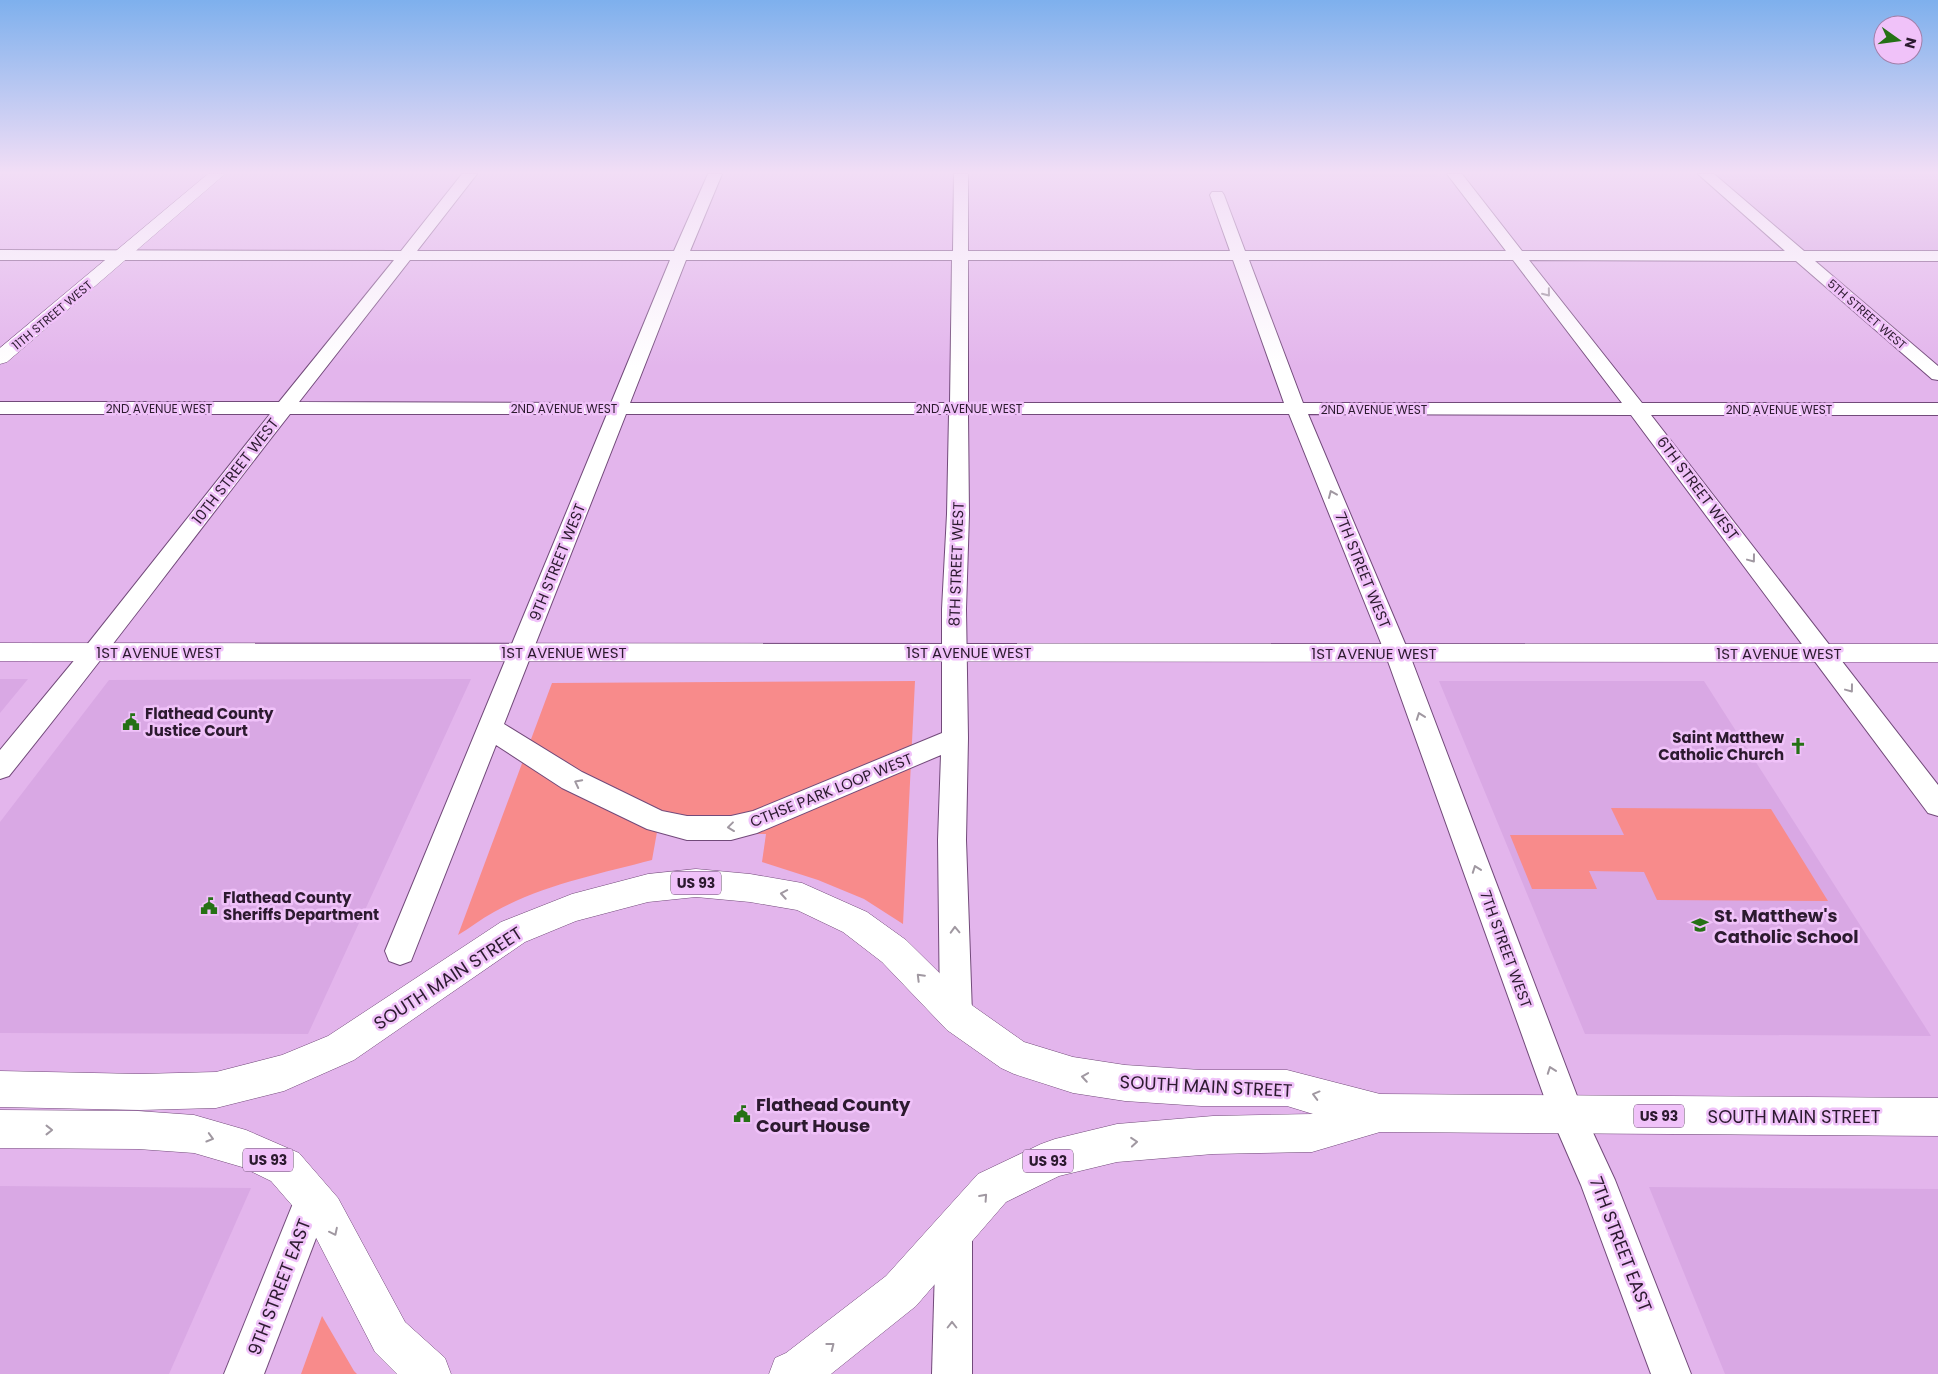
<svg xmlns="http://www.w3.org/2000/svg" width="1938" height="1374" viewBox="0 0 1938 1374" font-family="Poppins,sans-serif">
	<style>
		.built { fill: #d9a8e4 }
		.green { fill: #f88b8b }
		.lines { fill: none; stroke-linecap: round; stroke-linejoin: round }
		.street-casing { stroke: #724a7a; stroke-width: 2 }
		.secondary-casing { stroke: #724a7a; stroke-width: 1 }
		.primary-casing { stroke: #724a7a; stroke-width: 1 }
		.street { fill: #fff; fill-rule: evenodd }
		.secondary { fill: #fff; fill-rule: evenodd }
		.primary { fill: #fff; fill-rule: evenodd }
		.oneway { stroke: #a098a1 }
		.labels { text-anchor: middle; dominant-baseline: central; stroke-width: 5; stroke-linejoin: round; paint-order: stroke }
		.far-street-label { font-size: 12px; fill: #2c1a2f; stroke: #f0c2f9 }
		.shield { fill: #f0c2f9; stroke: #674c6c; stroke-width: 1 }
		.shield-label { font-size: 14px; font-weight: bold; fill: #2c1a2f }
		.street-label { font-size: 15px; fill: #2c1a2f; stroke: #f0c2f9 }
		.poi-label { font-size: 15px; font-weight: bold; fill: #2c1a2f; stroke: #f0c2f9; text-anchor: start }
		.near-poi-label { font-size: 18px; font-weight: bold; fill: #2c1a2f; stroke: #f0c2f9; text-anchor: start }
		.near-street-label { font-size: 18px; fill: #2c1a2f; stroke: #f0c2f9 }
	</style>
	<rect width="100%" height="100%" fill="#e3b5ec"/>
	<g class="built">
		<path d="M983,174H1437L1438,177L983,175Z"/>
		<path d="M1936,174L1938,176V252H1804L1714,175Z"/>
		<path d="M0,679H28L0,713Z"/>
		<path d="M471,679L308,1034L0,1033V822L109,680Z"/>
		<path d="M1439,681H1704L1931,1036L1585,1034Z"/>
		<path d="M0,1186L251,1188L169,1374H0Z"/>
		<path d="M1649,1187L1938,1189V1374H1725Z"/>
	</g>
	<g class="green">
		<path d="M915,681L903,924L864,899L818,880L762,862L766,834L657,832L652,860C599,874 542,885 494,912C481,919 470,928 458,935L552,683Z"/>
		<path d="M1611,808L1771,809L1828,901L1657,900L1644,872L1589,871L1597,889H1532L1510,835H1624Z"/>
		<path d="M322,1316L354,1371L357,1374H301Z"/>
	</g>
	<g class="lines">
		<g class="street-casing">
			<g id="street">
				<path d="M462,174H477L417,251H674L708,174H722L690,251H953L954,174H968V251H1230L1210,195L1212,192H1222L1224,195L1245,251H1506L1447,174H1462L1522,251H1785L1698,174H1714L1804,251H1938V261H1815L1938,366V380L1932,379L1796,261L1529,260L1642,403H1938V415H1651L1938,785V816L1928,813L1631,415L1308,414L1409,653L1582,1109L1615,1180L1691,1374H1651L1581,1185L1551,1116L1385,653L1289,414H968L969,514L966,609L968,738L966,840L972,1014L967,1025L956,1029L945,1025L940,1014L938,840L941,755L757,833L731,840H687L647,829L562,788L496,745L411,961L400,965L389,961L385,951L607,414H290C196,534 105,657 9,776L0,779V750L86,646L270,414H0V402H279L394,260H0V250L401,251ZM410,260H670L611,403L299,402ZM686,260H952L950,403H630ZM968,260H1233L1284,403H968ZM1249,260H1513L1622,403H1303ZM626,414H949L947,514L942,609V733L753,811L731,816H687L662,811L582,772L504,724Z"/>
				<path d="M313,1181L326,1186L331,1199L264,1374H224L300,1186Z"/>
				<path d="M954,1214L967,1219L972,1232V1374H932L936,1232L941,1219Z"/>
			</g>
		</g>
		<g class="secondary-casing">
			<g id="secondary">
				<path d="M208,174H225L7,362L0,364V348Z"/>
				<path d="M0,643L1938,644V662L0,661Z"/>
			</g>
		</g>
		<g class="primary-casing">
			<g id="primary">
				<path d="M696,869L750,874L802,883L867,912L906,940L973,1006L1024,1042L1073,1057L1125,1065L1201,1070H1287L1380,1094L1938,1098V1136L1380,1132L1312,1152L1213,1154L1117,1162L1059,1176L1006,1202L916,1306L831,1374H769L775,1358L786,1353L886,1276L978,1174L1041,1144L1055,1139L1117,1124L1213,1116L1313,1114L1287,1106H1201L1125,1101L1073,1093L1014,1074L1001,1068L947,1030L882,962L843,932L797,910L750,902L696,897L648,902L576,921L525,942L354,1060L284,1091L216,1108L140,1110L0,1107V1071L140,1074L216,1072L282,1055L328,1036L501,922L572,894L648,874Z"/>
				<path d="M0,1110L138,1111L194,1115L246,1130L299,1153L338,1198L405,1322L445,1358L451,1374H397L375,1352L310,1226L271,1181L242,1167L194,1153L138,1149L0,1148Z"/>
			</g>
		</g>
		<use href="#street" class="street"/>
		<use href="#secondary" class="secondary"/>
		<use href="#primary" class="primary"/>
	</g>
	<defs><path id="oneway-chevron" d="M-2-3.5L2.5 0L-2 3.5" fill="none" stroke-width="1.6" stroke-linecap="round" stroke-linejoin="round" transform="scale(1.25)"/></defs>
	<g class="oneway">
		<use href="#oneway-chevron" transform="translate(1547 293) rotate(51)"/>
		<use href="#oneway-chevron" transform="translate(1332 494) rotate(-113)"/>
		<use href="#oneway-chevron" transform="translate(1752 559) rotate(53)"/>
		<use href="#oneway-chevron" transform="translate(1850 689) rotate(53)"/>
		<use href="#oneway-chevron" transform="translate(1420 716) rotate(-110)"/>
		<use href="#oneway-chevron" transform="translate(578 783) rotate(-153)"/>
		<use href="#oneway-chevron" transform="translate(731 827) rotate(173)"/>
		<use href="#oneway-chevron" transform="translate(1476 869) rotate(-110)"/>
		<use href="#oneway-chevron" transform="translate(784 894) rotate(-170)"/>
		<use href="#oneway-chevron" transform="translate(955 930) rotate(-92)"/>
		<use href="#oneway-chevron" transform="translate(920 977) rotate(-135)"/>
		<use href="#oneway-chevron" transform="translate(1551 1070) rotate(-110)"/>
		<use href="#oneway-chevron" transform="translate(1085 1077) rotate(-171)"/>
		<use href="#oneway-chevron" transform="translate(1316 1095) rotate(-165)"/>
		<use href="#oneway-chevron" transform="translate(49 1130)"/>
		<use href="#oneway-chevron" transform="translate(210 1138) rotate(16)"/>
		<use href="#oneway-chevron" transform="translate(1134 1142) rotate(-5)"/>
		<use href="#oneway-chevron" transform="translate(984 1197) rotate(-48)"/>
		<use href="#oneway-chevron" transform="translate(334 1232) rotate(64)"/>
		<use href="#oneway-chevron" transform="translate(952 1325) rotate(-90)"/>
		<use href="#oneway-chevron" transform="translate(831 1346) rotate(-38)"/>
	</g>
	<linearGradient id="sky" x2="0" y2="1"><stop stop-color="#7eb0ed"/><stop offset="0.47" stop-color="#f2def6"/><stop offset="1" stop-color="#f2def6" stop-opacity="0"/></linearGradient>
	<rect width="1938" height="367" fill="url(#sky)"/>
	<defs>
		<g id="civic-bare" transform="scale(1.35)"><path d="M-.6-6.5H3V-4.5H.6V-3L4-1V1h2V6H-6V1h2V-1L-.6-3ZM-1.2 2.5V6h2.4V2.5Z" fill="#257115" stroke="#f0c2f9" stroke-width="2.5" paint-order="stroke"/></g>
		<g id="church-bare" transform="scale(1.35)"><path d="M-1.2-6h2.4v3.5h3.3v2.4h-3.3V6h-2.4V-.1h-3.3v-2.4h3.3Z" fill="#257115" stroke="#f0c2f9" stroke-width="2.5" paint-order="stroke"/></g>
		<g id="school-bare" transform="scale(1.35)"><path d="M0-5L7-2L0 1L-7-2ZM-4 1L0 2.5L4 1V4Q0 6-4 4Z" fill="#257115" stroke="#f0c2f9" stroke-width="2.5" paint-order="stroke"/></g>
	</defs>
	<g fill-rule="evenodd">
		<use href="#civic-bare" x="131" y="722"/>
		<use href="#church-bare" x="1798" y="746"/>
		<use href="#civic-bare" x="209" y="906"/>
		<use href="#school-bare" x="1700" y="925"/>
		<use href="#civic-bare" x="742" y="1114"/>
	</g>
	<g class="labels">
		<g class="far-street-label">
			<text transform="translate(1867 314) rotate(41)">5TH STREET WEST</text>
			<text transform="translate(52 315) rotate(-40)">11TH STREET WEST</text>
			<text x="159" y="408">2ND AVENUE WEST</text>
			<text x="564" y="408">2ND AVENUE WEST</text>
			<text x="969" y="408">2ND AVENUE WEST</text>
			<text x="1374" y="409">2ND AVENUE WEST</text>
			<text x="1779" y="409">2ND AVENUE WEST</text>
		</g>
		<g class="shield">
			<rect x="671" y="871.5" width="50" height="23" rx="4"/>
			<rect x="1634" y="1104.5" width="50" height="23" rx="4"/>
			<rect x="243" y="1148.5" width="50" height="23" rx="4"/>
			<rect x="1023" y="1149.5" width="50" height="23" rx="4"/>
		</g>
		<g class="shield-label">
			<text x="696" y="883">US 93</text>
			<text x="1659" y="1116">US 93</text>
			<text x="268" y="1160">US 93</text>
			<text x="1048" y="1161">US 93</text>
		</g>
		<g class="street-label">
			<text transform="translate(235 471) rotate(-52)">10TH STREET WEST</text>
			<text transform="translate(1698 488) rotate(53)">6TH STREET WEST</text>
			<text transform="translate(557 562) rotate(-68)">9TH STREET WEST</text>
			<text transform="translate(956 564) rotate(-88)">8TH STREET WEST</text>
			<text transform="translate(1363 570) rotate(68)">7TH STREET WEST</text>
			<text x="159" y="652">1ST AVENUE WEST</text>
			<text x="564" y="652">1ST AVENUE WEST</text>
			<text x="969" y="652">1ST AVENUE WEST</text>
			<text x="1374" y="653">1ST AVENUE WEST</text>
			<text x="1779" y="653">1ST AVENUE WEST</text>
			<text transform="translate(831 790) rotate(-22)">CTHSE PARK LOOP WEST</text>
			<text transform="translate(1506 949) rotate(70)">7TH STREET WEST</text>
		</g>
		<g class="poi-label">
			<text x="145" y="713">Flathead County<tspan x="145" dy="17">Justice Court</tspan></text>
			<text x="1784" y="737" text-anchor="end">Saint Matthew<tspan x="1784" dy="17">Catholic Church</tspan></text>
			<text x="223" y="897">Flathead County<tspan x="223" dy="17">Sheriffs Department</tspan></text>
		</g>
		<g class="near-poi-label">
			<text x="1714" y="915">St. Matthew's<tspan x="1714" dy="21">Catholic School</tspan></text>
			<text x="756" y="1104">Flathead County<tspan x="756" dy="21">Court House</tspan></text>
		</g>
		<g class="near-street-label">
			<text transform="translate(448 978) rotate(-33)">SOUTH MAIN STREET</text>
			<text transform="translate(1206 1086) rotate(3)">SOUTH MAIN STREET</text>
			<text x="1794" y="1116">SOUTH MAIN STREET</text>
			<text transform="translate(1621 1244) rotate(69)">7TH STREET EAST</text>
			<text transform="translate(279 1287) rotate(-69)">9TH STREET EAST</text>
		</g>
	</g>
	<g transform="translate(1898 40) rotate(104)"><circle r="24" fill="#f0c2f9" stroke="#a27fa8"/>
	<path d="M0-4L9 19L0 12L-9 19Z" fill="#257115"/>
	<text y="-8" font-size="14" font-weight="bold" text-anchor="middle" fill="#2c1a2f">N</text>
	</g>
</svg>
